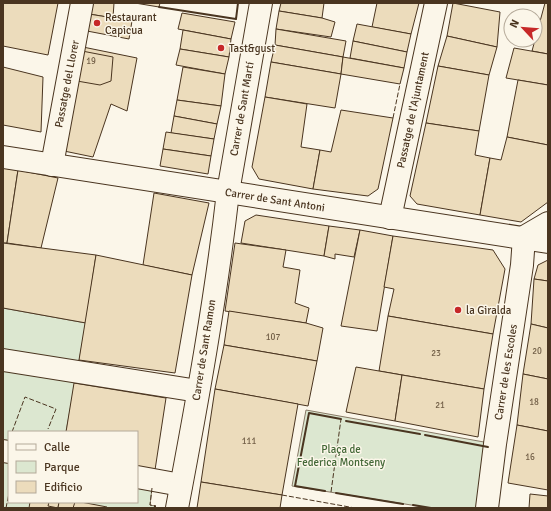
<svg xmlns="http://www.w3.org/2000/svg" width="551" height="511" viewBox="0 0 551 511" font-family="Signika,sans-serif">
	<style>
		.green { fill: #dce7d0; stroke: #887966 }
		.building { fill: #ecdcbc; stroke: #4a3520 }
		.lines { fill: none; stroke-linecap: round; stroke-linejoin: round }
		.minor-casing { stroke: #4a3520; stroke-width: 24 }
		.minor { stroke: #fbf6e9; stroke-width: 22 }
		.fence { stroke: #4a3520; stroke-width: 1; stroke-dasharray: 5 2; stroke-linecap: butt }
		.wall { stroke: #4a3520; stroke-width: 2 }
		.poi-dot { fill: #c62828; stroke: #fbf6e9; stroke-width: 1.5 }
		.labels { text-anchor: middle; dominant-baseline: central; stroke-width: 3; stroke-linejoin: round; paint-order: stroke }
		.number-label { font-size: 9px; fill: #725f47 }
		.poi-label { font-size: 11px; fill: #4a3520; stroke: #fbf6e9; text-anchor: start }
		.street-label { font-size: 11px; fill: #4a3520; stroke: #fbf6e9 }
		.park-label { font-size: 11px; fill: #436837; stroke: #fbf6e9 }
	</style>
	<rect width="100%" height="100%" fill="#fbf6e9"/>
	<g class="green">
		<path d="M3,308L86,323L66,432H9V502H137V484L152,488L150,505L155,506V508H3Z"/>
		<path d="M306,410L495,444L481,508H430L292,486Z"/>
	</g>
	<g class="building">
		<path d="M3,3H58L48,55L3,46Z"/>
		<path d="M91,3H114L113,18L89,14Z"/>
		<path d="M135,3H160L159,7Z"/>
		<path d="M281,3H324L322,18L279,11Z"/>
		<path d="M377,3H419L411,34L372,27Z"/>
		<path d="M453,3L500,12L497,47L447,36Z"/>
		<path d="M545,3H548V54L532,51Z"/>
		<path d="M279,11L322,18L335,22L331,37L276,29Z"/>
		<path d="M182,13L235,22L231,39L178,29Z"/>
		<path d="M89,14L132,21L129,39L87,31Z"/>
		<path d="M357,24L411,34L407,52L353,41Z"/>
		<path d="M276,29L346,41L343,57L275,45Z"/>
		<path d="M183,30L231,39L229,57L180,49Z"/>
		<path d="M447,36L497,47L489,75L438,66Z"/>
		<path d="M353,41L407,52L404,68L350,58Z"/>
		<path d="M275,45L343,57L341,74L271,62Z"/>
		<path d="M78,46L137,58L127,111L111,104L93,157L64,151Z"/>
		<path d="M514,48L548,54V85L506,78Z"/>
		<path d="M180,49L229,57L225,74L176,65Z"/>
		<path d="M82,51L113,57L111,81L100,85L77,81Z"/>
		<path d="M343,57L404,68L400,84L341,74Z"/>
		<path d="M271,62L341,74L335,108L265,97Z"/>
		<path d="M438,66L489,75L479,131L426,123Z"/>
		<path d="M3,67L43,77L41,132L3,125Z"/>
		<path d="M183,67L225,74L221,106L177,100Z"/>
		<path d="M518,80L548,85V145L507,137Z"/>
		<path d="M265,97L307,104L301,147L320,150L313,189L259,179L252,167Z"/>
		<path d="M177,100L221,106L217,124L174,116Z"/>
		<path d="M341,110L393,118L378,189L368,196L313,189L320,150L331,152Z"/>
		<path d="M174,116L217,124L214,139L171,133Z"/>
		<path d="M426,123L479,131L475,155L490,158L480,215L417,204L410,196Z"/>
		<path d="M166,132L214,139L211,156L163,149Z"/>
		<path d="M507,137L548,145V202L521,222L480,215L490,158L501,160Z"/>
		<path d="M163,149L211,156L208,174L160,166Z"/>
		<path d="M3,168L18,170L7,243H3Z"/>
		<path d="M18,170L58,178L41,248L7,243Z"/>
		<path d="M154,193L209,203L192,275L143,265Z"/>
		<path d="M256,215L329,226L324,256L241,243L245,221Z"/>
		<path d="M329,226L360,230L354,257L335,254V259L324,256Z"/>
		<path d="M360,230L393,236L377,331L341,326Z"/>
		<path d="M393,236L493,250L505,269L493,334L388,316L394,289L384,287Z"/>
		<path d="M3,243L96,255L86,323L3,308Z"/>
		<path d="M235,243L286,250L283,267L300,270L295,303L309,308L306,323L225,311Z"/>
		<path d="M96,255L192,275L175,373L79,360Z"/>
		<path d="M548,260V281L534,279L538,265Z"/>
		<path d="M534,279L548,281V328L531,324Z"/>
		<path d="M229,311L306,323L323,328L317,361L224,345Z"/>
		<path d="M388,316L493,334L484,389L379,371Z"/>
		<path d="M531,324L548,328V379L523,374Z"/>
		<path d="M224,345L317,361L308,406L215,389Z"/>
		<path d="M356,367L402,375L395,421L346,412Z"/>
		<path d="M523,374L548,379V431L517,425Z"/>
		<path d="M402,375L484,389L478,437L395,421Z"/>
		<path d="M74,383L166,398L155,470L137,468V432H66Z"/>
		<path d="M215,389L298,404L282,495L201,482Z"/>
		<path d="M517,425L548,431V490L508,483Z"/>
		<path d="M201,482L282,495L280,508H197Z"/>
		<path d="M530,494L548,496V508H529Z"/>
		<path d="M30,502H81L107,507L106,508H29Z"/>
		<path d="M49,502H59L58,508L48,506Z"/>
		<path d="M59,502H75L73,508H58Z"/>
	</g>
	<g class="lines">
		<g class="minor-casing">
			<g id="minor">
				<path d="M3,157L548,242"/>
				<path d="M52,165L82,3"/>
				<path d="M390,218L436,3"/>
				<path d="M3,360L198,391"/>
				<path d="M3,451L9,452"/>
				<path d="M137,477L181,485"/>
				<path d="M177,508C197,403 216,298 228,192L261,3"/>
				<path d="M487,508L495,444L522,265L524,237L548,223"/>
			</g>
		</g>
		<use href="#minor" class="minor"/>
		<g class="fence">
			<path d="M393,118L400,84"/>
			<path d="M3,387V388"/>
			<path d="M12,432L25,397L56,409L48,429"/>
			<path d="M152,488L150,505L155,506"/>
			<path d="M331,492L341,419"/>
			<path d="M282,495L355,508"/>
			<path d="M6,508L9,493"/>
		</g>
		<g class="wall">
			<path d="M159,7L236,19L238,3"/>
			<path d="M346,421L420,434"/>
			<path d="M425,435L488,447"/>
			<path d="M325,491L295,486L309,413L341,419"/>
			<path d="M336,493L403,504"/>
			<path d="M413,505L431,508"/>
			<path d="M155,508V506"/>
		</g>
	</g>
	<g class="poi-dot">
		<circle cx="97" cy="23" r="4"/>
		<circle cx="221" cy="48" r="4"/>
		<circle cx="458" cy="310" r="4"/>
	</g>
	<g class="labels">
		<g class="number-label">
			<text x="91" y="61">19</text>
			<text x="273" y="337">107</text>
			<text x="537" y="351">20</text>
			<text x="436" y="353">23</text>
			<text x="534" y="402">18</text>
			<text x="440" y="405">21</text>
			<text x="249" y="441">111</text>
			<text x="530" y="457">16</text>
		</g>
		<g class="poi-label">
			<text x="105" y="17">Restaurant<tspan x="105" dy="13">Capicua</tspan></text>
			<text x="229" y="48">Tast&amp;gust</text>
			<text x="466" y="310">la Giralda</text>
		</g>
		<g class="street-label">
			<text transform="translate(67 84) rotate(-79)">Passatge del Llorer</text>
			<text transform="translate(242 109) rotate(-80)">Carrer de Sant Martí</text>
			<text transform="translate(413 110) rotate(-78)">Passatge de l'Ajuntament</text>
			<text transform="translate(275 200) rotate(9)">Carrer de Sant Antoni</text>
			<text transform="translate(204 350) rotate(-81)">Carrer de Sant Ramon</text>
			<text transform="translate(506 372) rotate(-81)">Carrer de les Escoles</text>
		</g>
		<g class="park-label">
			<text x="341" y="449">Plaça de<tspan x="341" dy="13">Federica Montseny</tspan></text>
		</g>
	</g>
	<rect width="551" height="511" fill="none" stroke="#4a3520" stroke-width="8"/>
	<rect x="8" y="431" width="130" height="72" fill="#fbf6e9" stroke="#b4a999"/>
	<rect x="16" y="444" width="20" height="6" fill="#fbf6e9" stroke="#b4a999"/>
	<text x="44" y="451" font-size="12" fill="#4a3520">Calle</text>
	<rect x="16" y="461" width="20" height="12" fill="#dce7d0" stroke="#b4a999"/>
	<text x="44" y="471" font-size="12" fill="#4a3520">Parque</text>
	<rect x="16" y="481" width="20" height="12" fill="#ecdcbc" stroke="#b4a999"/>
	<text x="44" y="491" font-size="12" fill="#4a3520">Edificio</text>
	<g transform="translate(523 28) rotate(296)"><circle r="19" fill="#fbf6e9" stroke="#b4a999"/>
	<path d="M0-3L7 15L0 10L-7 15Z" fill="#c62828"/>
	<text y="-6" font-size="11" font-weight="bold" text-anchor="middle" fill="#4a3520">N</text>
	</g>
</svg>
